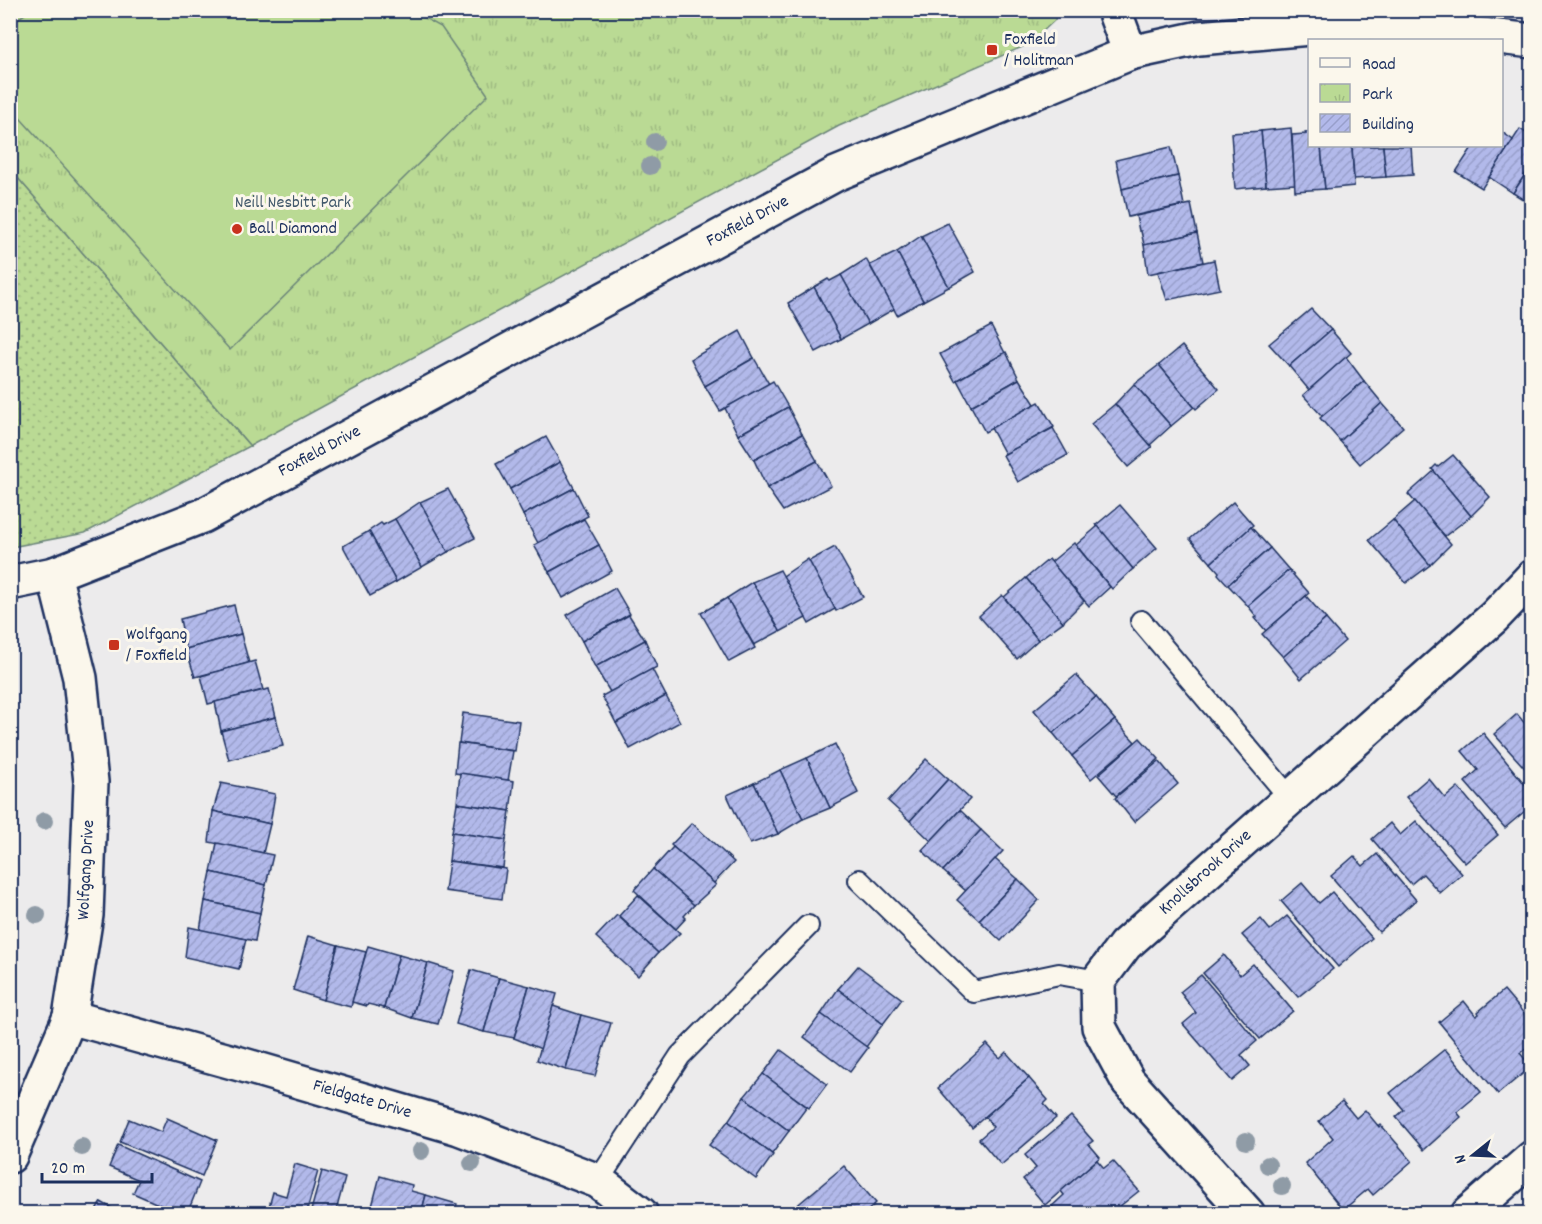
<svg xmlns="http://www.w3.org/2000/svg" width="1542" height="1224" viewBox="0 0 1542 1224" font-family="Dekko,sans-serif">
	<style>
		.grass { fill: url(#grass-dots); stroke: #6a8479; stroke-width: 1.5 }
		.park { fill: url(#park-tufts); stroke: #6a8479; stroke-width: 1.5 }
		.garden { fill: #bada94; stroke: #6a8479; stroke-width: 1.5 }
		.building { fill: url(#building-hatch); stroke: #1b2f5e; stroke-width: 1.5 }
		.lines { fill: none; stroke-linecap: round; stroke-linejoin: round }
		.service-casing { stroke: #1b2f5e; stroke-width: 24 }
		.minor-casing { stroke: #1b2f5e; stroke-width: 38 }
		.tertiary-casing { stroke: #1b2f5e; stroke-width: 38 }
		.service { stroke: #fbf7ec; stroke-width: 20 }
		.minor { stroke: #fbf7ec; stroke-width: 33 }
		.tertiary { stroke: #fbf7ec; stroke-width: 33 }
		.tree { fill: #8f9ba6 }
		.poi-dot { fill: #c8321e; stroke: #fbf7ec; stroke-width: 2 }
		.labels { text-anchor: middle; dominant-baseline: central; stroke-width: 6; stroke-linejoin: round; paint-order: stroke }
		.poi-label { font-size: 18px; fill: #1b2f5e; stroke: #fbf7ec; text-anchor: start }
		.park-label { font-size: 18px; fill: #435a6c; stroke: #fbf7ec }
		.street-label { font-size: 18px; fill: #1b2f5e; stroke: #fbf7ec }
	</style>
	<defs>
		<pattern id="grass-dots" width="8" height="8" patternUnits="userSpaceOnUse" patternTransform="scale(1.5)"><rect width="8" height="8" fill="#bada94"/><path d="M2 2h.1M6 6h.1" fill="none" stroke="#9fbb82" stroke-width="1.8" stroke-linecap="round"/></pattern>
		<pattern id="park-tufts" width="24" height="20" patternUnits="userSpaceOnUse" patternTransform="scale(1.5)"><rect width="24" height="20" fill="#bada94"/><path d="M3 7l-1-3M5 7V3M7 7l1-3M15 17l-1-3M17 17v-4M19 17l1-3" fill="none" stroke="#9fbb82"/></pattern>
		<pattern id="building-hatch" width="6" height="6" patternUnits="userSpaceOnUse" patternTransform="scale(1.5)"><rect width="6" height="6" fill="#b2b9ea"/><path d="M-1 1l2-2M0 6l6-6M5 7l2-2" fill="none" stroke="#989fcb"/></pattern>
	</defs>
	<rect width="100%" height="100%" fill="#ecebec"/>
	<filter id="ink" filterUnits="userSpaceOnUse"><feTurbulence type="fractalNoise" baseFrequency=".0167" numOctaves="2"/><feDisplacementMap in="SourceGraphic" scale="12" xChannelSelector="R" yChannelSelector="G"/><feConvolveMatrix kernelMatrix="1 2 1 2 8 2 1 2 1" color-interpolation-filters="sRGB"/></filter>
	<g filter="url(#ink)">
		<path class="grass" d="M11,170L250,446L85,533L11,547Z"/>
		<path class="park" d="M10,11H1056L1055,20L1029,44L839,126L250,446L11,170Z"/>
		<path class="garden" d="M31,10L412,11L441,27L488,95L230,350L11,108V23Z"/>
		<g class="building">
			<path d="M1291,128L1295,184L1266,186L1261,131Z"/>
			<path d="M1520,129L1532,137V164L1513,193L1489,177Z"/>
			<path d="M1261,131L1266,186L1235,189L1231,133Z"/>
			<path d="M1305,132H1310V146H1321L1325,189L1295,191L1292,135L1306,134Z"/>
			<path d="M1502,132L1513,140L1482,188L1456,172L1473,146H1502Z"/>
			<path d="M1321,146H1352L1354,186L1325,189Z"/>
			<path d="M1352,146H1383L1386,177L1354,179Z"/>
			<path d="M1383,146H1411L1413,175L1386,177Z"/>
			<path d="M1171,147L1178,176L1122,189L1116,160Z"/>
			<path d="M1532,164V205L1513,193Z"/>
			<path d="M1178,176L1184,205L1128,217L1122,189Z"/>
			<path d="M1191,204L1197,233L1144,245L1141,231H1139L1136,216Z"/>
			<path d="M948,223L975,272L949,287L921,236Z"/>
			<path d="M1197,233L1203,262L1148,274L1144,245Z"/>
			<path d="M921,236L949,287L923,301L897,252Z"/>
			<path d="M897,252L923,301L897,315L870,265Z"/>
			<path d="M866,259L894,309L868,324L841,275Z"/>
			<path d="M1214,260L1220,289L1167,300L1158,272Z"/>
			<path d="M841,275L868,324L841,339L814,287L828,279L830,281Z"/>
			<path d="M814,287L841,339L816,352L788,303Z"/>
			<path d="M1311,309L1331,330L1289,366L1269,344Z"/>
			<path d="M991,326L1005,353L955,381L940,354Z"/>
			<path d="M1331,330L1351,353L1309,390L1289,366Z"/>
			<path d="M740,331L754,358L705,386L691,359Z"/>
			<path d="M1182,346L1219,389L1196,409L1159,365Z"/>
			<path d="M1006,352L1019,379L971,406L957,380Z"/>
			<path d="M1346,357L1364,381L1322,416L1303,395Z"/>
			<path d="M754,358L769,384L720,411L705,386Z"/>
			<path d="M1159,365L1194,407L1171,426L1134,384Z"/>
			<path d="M1019,379L1035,404L985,432L971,406Z"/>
			<path d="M773,381L788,407L738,435L725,408Z"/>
			<path d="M1364,381L1382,403L1340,441L1320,418Z"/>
			<path d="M1134,384L1171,426L1150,445L1115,404Z"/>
			<path d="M1039,402L1054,427L1005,454L991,428Z"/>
			<path d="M1382,403L1403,427L1360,464L1340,441Z"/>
			<path d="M1115,404L1152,447L1128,467L1091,424Z"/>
			<path d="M788,407L802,434L754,460L738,435Z"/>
			<path d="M1053,428L1068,455L1018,482L1003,455Z"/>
			<path d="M802,434L817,461L767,488L754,460Z"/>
			<path d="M546,437L560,462L510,489L496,464Z"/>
			<path d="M1453,455L1490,497L1471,516L1432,469L1436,465L1438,467Z"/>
			<path d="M817,461L831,486L783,511L767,488Z"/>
			<path d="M560,462L574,488L523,515L510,489Z"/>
			<path d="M1434,471L1471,516L1445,536L1408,494Z"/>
			<path d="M574,488L588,516L538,543L523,515Z"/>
			<path d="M448,489L475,538L448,552L420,502Z"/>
			<path d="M1415,501L1451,544L1430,565L1393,520Z"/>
			<path d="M420,502L448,552L422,567L395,519Z"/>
			<path d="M1233,502L1253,525L1211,563L1190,539Z"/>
			<path d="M1120,505L1157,548L1133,569L1096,525Z"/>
			<path d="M395,519L422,567L396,582L369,531L381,523L383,525Z"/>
			<path d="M584,519L599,545L549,572L534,545Z"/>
			<path d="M1393,520L1430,565L1406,583L1369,540Z"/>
			<path d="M1098,526L1133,569L1112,589L1076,545Z"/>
			<path d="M1251,527L1270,548L1228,585L1218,574L1219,572L1211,563Z"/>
			<path d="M369,531L396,582L370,596L343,546Z"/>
			<path d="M1074,543L1110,587L1089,606L1051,562Z"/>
			<path d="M599,545L612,571L563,598L549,572Z"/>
			<path d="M835,547L863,597L836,611L809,561Z"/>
			<path d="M1270,548L1289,570L1248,606L1228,585Z"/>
			<path d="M808,559L835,609L809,624L783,576Z"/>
			<path d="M1049,559L1084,601L1063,622L1026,578Z"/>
			<path d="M780,570L806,618L780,632L752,582Z"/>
			<path d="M1289,570L1309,593L1266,631L1255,618L1257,617L1248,606Z"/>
			<path d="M1026,578L1063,622L1038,640L1004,597Z"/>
			<path d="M752,582L780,631L754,645L727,598Z"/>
			<path d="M615,588L630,614L582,641L567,615Z"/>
			<path d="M1002,595L1038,640L1017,659L979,616Z"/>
			<path d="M1306,596L1326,619L1283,657L1262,634Z"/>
			<path d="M727,598L755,648L729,662L701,613Z"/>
			<path d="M234,605L241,634L186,649L180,619Z"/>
			<path d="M629,615L645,640L595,667L582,641Z"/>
			<path d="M1326,619L1345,641L1301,679L1283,657Z"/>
			<path d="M241,634L249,663L195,677L186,649Z"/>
			<path d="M645,640L657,667L610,692L595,667Z"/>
			<path d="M255,661L263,690L208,704L201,676Z"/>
			<path d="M652,669L666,696L616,723L602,696Z"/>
			<path d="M1076,675L1096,697L1053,733L1034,710Z"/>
			<path d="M269,689L276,717L221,731L215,702Z"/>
			<path d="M666,696L680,722L630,749L616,723Z"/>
			<path d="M1096,697L1115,720L1072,756L1053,733Z"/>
			<path d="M463,713L519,721L515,751L459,743Z"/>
			<path d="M1517,714L1527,726L1532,722V776L1494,734Z"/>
			<path d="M276,717L283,746L229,760L221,731Z"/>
			<path d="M1115,720L1135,742L1091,779L1072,756Z"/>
			<path d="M1483,733L1532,793V805L1505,828L1465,782L1478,770L1462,751Z"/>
			<path d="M1140,738L1159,759L1116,796L1098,775Z"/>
			<path d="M458,743L513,751L508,781L455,773Z"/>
			<path d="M835,744L858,793L830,808L807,758Z"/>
			<path d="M807,758L830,808L803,819L780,770Z"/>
			<path d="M926,759L948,779L910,821L888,801Z"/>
			<path d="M1159,761L1178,784L1134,822L1115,798Z"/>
			<path d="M780,770L803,819L778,834L754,783Z"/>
			<path d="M460,773L514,781L510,811L457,803Z"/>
			<path d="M1428,778L1445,798L1458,787L1498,835L1465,863L1406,797Z"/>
			<path d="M948,779L970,799L931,841L910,821Z"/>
			<path d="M221,783L275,794L270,824L213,811Z"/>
			<path d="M754,783L778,834L750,844L727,795Z"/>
			<path d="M457,803L510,811L506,840L452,832Z"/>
			<path d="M960,810L981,830L943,871L922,850Z"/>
			<path d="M213,811L270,824L263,853L209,842Z"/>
			<path d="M1416,821L1462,874L1440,893L1423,874L1411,884L1372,839L1390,823L1400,835Z"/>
			<path d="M692,823L734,862L714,883L671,845Z"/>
			<path d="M981,830L1003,851L966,891L943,871Z"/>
			<path d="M452,832L506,840L503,868L449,861Z"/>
			<path d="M217,843L273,855L266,885L211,872Z"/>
			<path d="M673,847L716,885L694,905L653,869Z"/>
			<path d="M1377,854L1416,900L1379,932L1331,876L1354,856L1363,866Z"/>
			<path d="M995,859L1018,879L979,920L957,900Z"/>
			<path d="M449,861L506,869L502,899L445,891Z"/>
			<path d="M653,869L694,905L684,916L686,918L676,929L634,890Z"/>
			<path d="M211,872L266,885L260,913L205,901Z"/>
			<path d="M1018,879L1039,900L1001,941L979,920Z"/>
			<path d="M1302,883L1319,903L1332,892L1372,938L1338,967L1281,901Z"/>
			<path d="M638,895L680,933L658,953L619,916Z"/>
			<path d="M205,901L260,913L255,941L200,930Z"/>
			<path d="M617,915L658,953L638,976L596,937Z"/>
			<path d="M1287,916L1333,969L1298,997L1242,935L1261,919L1270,930Z"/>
			<path d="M189,927L246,939L239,969L185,957Z"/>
			<path d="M308,936L338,945L323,1000L293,990Z"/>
			<path d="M338,945L366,952L351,1007L323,1000Z"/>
			<path d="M368,946L399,955L384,1008L368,1004L367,1006L352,1002Z"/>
			<path d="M399,955L428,963L412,1018L384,1008Z"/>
			<path d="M1224,955L1240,975L1253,964L1293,1011L1260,1039L1203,973Z"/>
			<path d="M428,963L454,971L438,1024L412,1018Z"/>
			<path d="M858,966L902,999L883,1024L838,989Z"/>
			<path d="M471,970L499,978L484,1032L456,1024Z"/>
			<path d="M1201,975L1257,1041L1241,1055L1250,1066L1232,1081L1183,1024L1196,1013L1180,992Z"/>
			<path d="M499,978L529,986L514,1038L484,1032Z"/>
			<path d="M529,986L557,994L541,1049L514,1038Z"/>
			<path d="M838,989L883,1024L866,1047L821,1014Z"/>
			<path d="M1504,990L1532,1023V1044L1520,1053L1531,1067L1498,1094L1439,1022L1464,1001L1476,1016L1479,1014L1478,1012Z"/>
			<path d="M553,1006L581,1015L566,1070L537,1060Z"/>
			<path d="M821,1014L868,1048L850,1072L804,1037Z"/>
			<path d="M581,1015L611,1023L595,1076L566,1070Z"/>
			<path d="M987,1044L1000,1058L1006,1052L1029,1078L972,1128L938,1088Z"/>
			<path d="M1445,1049L1481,1092L1457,1112L1461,1117L1424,1150L1396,1117L1404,1110L1390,1093Z"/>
			<path d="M781,1050L827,1084L809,1108L763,1074Z"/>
			<path d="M763,1074L807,1107L789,1131L744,1097Z"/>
			<path d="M1029,1078L1048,1100L1044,1104L1056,1118L1001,1165L979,1139L993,1127L985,1117Z"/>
			<path d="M744,1097L789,1131L772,1154L728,1121Z"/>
			<path d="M1342,1101L1356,1118L1365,1110L1379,1127L1381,1125L1412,1161L1373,1195L1368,1189L1343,1210L1305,1163L1333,1138L1319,1121Z"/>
			<path d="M1071,1116L1093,1141L1089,1144L1100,1157L1045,1205L1023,1179L1036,1168L1025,1155Z"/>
			<path d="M167,1118L217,1140L202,1176L120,1142L129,1119L161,1132Z"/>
			<path d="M728,1121L773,1155L756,1179L709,1145Z"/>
			<path d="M118,1145L200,1182L187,1214H181L133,1193L139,1180L109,1167Z"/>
			<path d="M1097,1160L1104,1168L1113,1161L1139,1191L1110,1214H1058L1052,1206L1064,1195L1061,1191Z"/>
			<path d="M295,1164L318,1171L306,1214H267L273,1192L286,1196Z"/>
			<path d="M844,1166L876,1203L864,1214L788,1213Z"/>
			<path d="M322,1171L345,1178L336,1211L344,1214H310Z"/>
			<path d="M380,1176L412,1185L411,1191L426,1195L421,1214H370Z"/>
			<path d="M426,1195L457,1204L455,1213L456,1214H421Z"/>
			<path d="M101,1202L122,1214H94Z"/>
		</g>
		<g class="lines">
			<g class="service-casing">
				<g id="service">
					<path d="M1141,621L1290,798"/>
					<path d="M859,880L974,992L1059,974L1098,981"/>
					<path d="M598,1181L680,1056L808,926"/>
				</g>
			</g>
			<g class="minor-casing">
				<g id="minor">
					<path d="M70,1017L240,1064L459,1128L598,1181L641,1214"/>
					<path d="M1248,1214L1128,1081L1099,1027L1098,981L1125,945L1494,617L1532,577"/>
					<path d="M1468,1214L1532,1158"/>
				</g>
			</g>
			<g class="tertiary-casing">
				<g id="tertiary">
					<path d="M1114,10L1130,53"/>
					<path d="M10,583L54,574L202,516L836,174L1130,53L1199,38L1356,24L1401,25L1532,41"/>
					<path d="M10,1156L70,1017L86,915L91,782L80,678L54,574"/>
				</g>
			</g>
			<use href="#service" class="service"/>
			<use href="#minor" class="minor"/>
			<use href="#tertiary" class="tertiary"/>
		</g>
		<g class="tree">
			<circle cx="655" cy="142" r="9"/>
			<circle cx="650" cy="166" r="9"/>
			<circle cx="44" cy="821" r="9"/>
			<circle cx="37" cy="915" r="9"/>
			<circle cx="1246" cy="1141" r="9"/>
			<circle cx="82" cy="1147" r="9"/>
			<circle cx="421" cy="1151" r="9"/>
			<circle cx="472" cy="1163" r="9"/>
			<circle cx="1268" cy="1165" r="9"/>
			<circle cx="1282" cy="1186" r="9"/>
		</g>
	</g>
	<g class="poi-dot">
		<rect x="986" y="44" width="12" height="12" rx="3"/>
		<circle cx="237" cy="229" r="6"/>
		<rect x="108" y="639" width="12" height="12" rx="3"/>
	</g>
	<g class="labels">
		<g class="poi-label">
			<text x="1004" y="40">Foxfield<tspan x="1004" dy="21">/ Holitman</tspan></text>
			<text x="249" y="229">Ball Diamond</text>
			<text x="126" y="635">Wolfgang<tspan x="126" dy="21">/ Foxfield</tspan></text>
		</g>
		<g class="park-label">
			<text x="293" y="203">Neill Nesbitt Park</text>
		</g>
		<g class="street-label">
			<text transform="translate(748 222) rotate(-28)">Foxfield Drive</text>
			<text transform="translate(320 452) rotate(-28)">Foxfield Drive</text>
			<text transform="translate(87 870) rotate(-87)">Wolfgang Drive</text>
			<text transform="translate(1206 873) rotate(-42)">Knollsbrook Drive</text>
			<text transform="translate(362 1100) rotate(16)">Fieldgate Drive</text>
		</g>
	</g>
	<rect width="1542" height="1224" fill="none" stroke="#fbf7ec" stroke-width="36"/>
	<rect x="18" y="18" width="1506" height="1188" fill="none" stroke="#1b2f5e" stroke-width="2" filter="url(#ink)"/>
	<rect x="1308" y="39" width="195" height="108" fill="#fbf7ec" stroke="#a1a7b3" stroke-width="1.5"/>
	<rect x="1320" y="58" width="30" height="9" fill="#fbf7ec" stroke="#a1a7b3" stroke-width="1.5"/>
	<text x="1362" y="69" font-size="18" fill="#1b2f5e">Road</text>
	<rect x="1320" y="84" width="30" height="18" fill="url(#park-tufts)" stroke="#a1a7b3" stroke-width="1.5"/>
	<text x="1362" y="99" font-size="18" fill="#1b2f5e">Park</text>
	<rect x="1320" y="114" width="30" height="18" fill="url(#building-hatch)" stroke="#a1a7b3" stroke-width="1.5"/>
	<text x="1362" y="129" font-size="18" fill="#1b2f5e">Building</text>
	<g transform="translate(1473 1155) rotate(252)" stroke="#fbf7ec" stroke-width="4.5" paint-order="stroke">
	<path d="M0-4.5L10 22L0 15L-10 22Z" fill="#1b2f5e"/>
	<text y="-9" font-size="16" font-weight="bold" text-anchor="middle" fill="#1b2f5e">N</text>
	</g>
	<path d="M42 1173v9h110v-9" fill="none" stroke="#1b2f5e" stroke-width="3"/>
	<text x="51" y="1173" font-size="18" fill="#1b2f5e" stroke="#fbf7ec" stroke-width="4.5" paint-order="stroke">20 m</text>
</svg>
